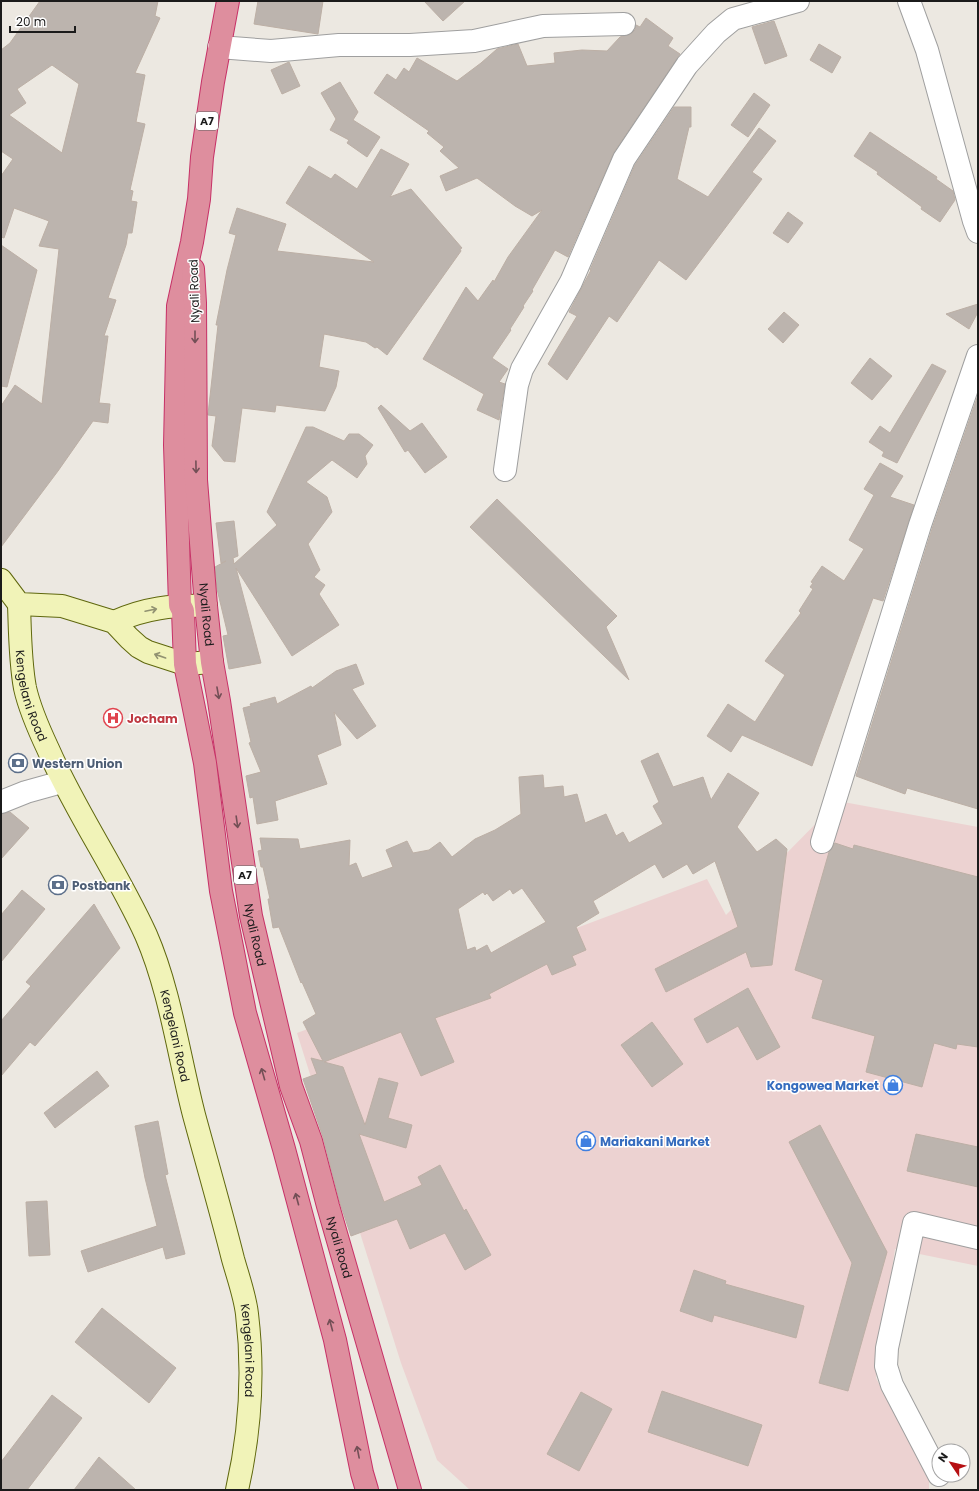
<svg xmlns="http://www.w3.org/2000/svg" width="979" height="1491" viewBox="0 0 979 1491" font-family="Poppins,sans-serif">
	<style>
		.commercial { fill: #ecd2d1 }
		.building { fill: #bcb4ae; stroke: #bcafa5; fill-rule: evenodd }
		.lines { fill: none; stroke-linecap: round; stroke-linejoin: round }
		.street-casing { stroke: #9f9f9f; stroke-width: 24 }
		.secondary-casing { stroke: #5f670d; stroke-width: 24 }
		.highway-casing { stroke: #c73167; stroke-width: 24 }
		.street { stroke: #fff; stroke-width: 22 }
		.secondary { stroke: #f1f3b8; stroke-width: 22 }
		.highway { stroke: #de8e9e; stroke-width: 22 }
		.oneway { stroke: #734f56 }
		.oneway2 { stroke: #919271 }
		.labels { text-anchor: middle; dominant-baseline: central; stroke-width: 3; stroke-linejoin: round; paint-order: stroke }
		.shield { fill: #fff; stroke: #5f5f5f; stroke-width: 1 }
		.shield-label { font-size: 11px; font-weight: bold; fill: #1b1b1b }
		.street-label { font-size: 12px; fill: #1b1b1b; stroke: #fff }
		.health-label { font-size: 12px; font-weight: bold; fill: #be3a42; stroke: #fff; text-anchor: start }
		.service-label { font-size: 12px; font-weight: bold; fill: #4e5e75; stroke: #fff; text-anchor: start }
		.shop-label { font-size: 12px; font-weight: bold; fill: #366cbe; stroke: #fff; text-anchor: end }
	</style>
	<rect width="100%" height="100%" fill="#ece8e1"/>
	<path class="commercial" d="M838,801L978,827V1266L895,1249L876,1378L929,1480V1490H470L437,1460L401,1363L297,1033L707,879L726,915Z"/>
	<g class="building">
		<path d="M40,1H158L155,16L160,18L135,73L145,75L136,122L145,124L130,190L133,191L131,201L137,202L132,233H128L126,245L108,298L116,300L104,336H108L99,403L110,404L108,423L93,421L58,471L1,547V406L15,385L42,404L59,249L39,246L49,221L14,208L4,238L1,237V176L13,159L1,151V50L10,43ZM52,65L79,84L62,153L9,115L26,103L17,89Z"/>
		<path d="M258,1H323L318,34L254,24Z"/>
		<path d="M424,1H465L443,21Z"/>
		<path d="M646,18L673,38L668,46L680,54L614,152L568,257L555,250L532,290L533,291L523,306L524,307L510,329L511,330L492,358L508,369L499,382L505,384L499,420L477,410L484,394L423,359L466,287L478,301L493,280L494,282L508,257L542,210L532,216L515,206L477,178L446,191L440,176L459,168L440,151L444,147L427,133L429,131L374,93L387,74L396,80L404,68L409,72L417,58L457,81L481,63L497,49L518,44L527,66L555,63L554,53L582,50L607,51L620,37L631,34L635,30L636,25L640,27Z"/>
		<path d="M774,21L787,56L765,64L752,27Z"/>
		<path d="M819,44L841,57L832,73L810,60Z"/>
		<path d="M289,62L300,86L282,94L271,70Z"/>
		<path d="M340,82L358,112L353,120L380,137L367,157L347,143L349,140L330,130L336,119L321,93Z"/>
		<path d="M754,93L770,105L748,137L731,125Z"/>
		<path d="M674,107H691V127H689L677,179L708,197L759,128L776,141L752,172L762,179L686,280L659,260L617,322L609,316L567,380L548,364L577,316L569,312L591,270H590L635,165Z"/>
		<path d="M870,132L937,177L936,179L953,191L955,200L940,222L921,209L922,207L877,174L878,172L854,156Z"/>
		<path d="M381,149L409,164L390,197L411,189L462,248L460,249L461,251L387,355L377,347L375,348L366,342L324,334L319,367L339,371L336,387L325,411L276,405L275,412L242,408L235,462L224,461L212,446L216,416L208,415V414L218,325H216L227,270L236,235L229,233L237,208L286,224L277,251L374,262L286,203L309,166L331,179L335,174L357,189Z"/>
		<path d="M788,212L803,223L788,243L773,233Z"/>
		<path d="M1,245L37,270L7,387L1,386Z"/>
		<path d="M978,304V312L969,329L946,314Z"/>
		<path d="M784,312L799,325L783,343L768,329Z"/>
		<path d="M870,358L892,376L872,400L851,383Z"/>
		<path d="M932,364L946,371L897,463L882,456L884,452L869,442L880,426L890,433Z"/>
		<path d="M978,395V809L907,788L905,794L856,776L932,529Z"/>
		<path d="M381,405L410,431L422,423L447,457L425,473L408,450L405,452L378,408Z"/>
		<path d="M306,427H313L344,441L349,434H359L373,445L365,456L367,464L357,478L332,460L306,482L327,497L332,512L308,544L320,570L314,577L325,585L319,594L339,625L292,656L236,568L261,663L229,669L223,636L228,635L217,589L215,567L226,561L221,563L216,523L234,521L238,556L233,558L234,564L277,525L267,512Z"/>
		<path d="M880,463L903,476L890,497L914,505L883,601L873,598L812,766L742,735L731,752L707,736L728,704L755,722L785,675L765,661L801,613L799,611L813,589L810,587L813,583L811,582L822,566L844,581L864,549L849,540L874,495L864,489Z"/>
		<path d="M497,499L617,616L606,627L629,680L470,527Z"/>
		<path d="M356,664L364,684L352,689L376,726L357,739L334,712L341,745L317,755L327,784L275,801L278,820L257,824L253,797L250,798L246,776L261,772L249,743L251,742L243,708L251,706L250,704L275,697L277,704L311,686L312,688L336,671Z"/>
		<path d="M658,753L673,787L703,777L711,800L728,773L759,793L737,827L757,852L776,839L787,849L772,965L751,967L746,952L666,992L655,969L738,927L715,861L693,874L687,864L663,878L655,864L593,901L599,913L576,927L586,950L572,956L576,965L552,975L547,964L489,994L491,998L435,1018L454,1062L421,1076L401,1032L324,1062L343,1067L365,1125L379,1078L398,1083L388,1118L412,1125L406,1148L359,1134L384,1202L422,1185L418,1177L440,1165L464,1211L466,1209L491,1255L465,1270L445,1233L410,1249L397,1219L351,1236L340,1203L323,1137L303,1079L317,1074L311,1058L323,1061L303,1022L316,1014L302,982L301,983L279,927L273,928L268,899H270L263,867H261L258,851L262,850L260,838L298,839L300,849L350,840L349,866L356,863L362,878L393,867L386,850L407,841L413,853L429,850L440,842L452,857L475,839L495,830L521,814L519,777L543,775L544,788L563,786L564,797L577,794L585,823L606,814L616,836L623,832L629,843L663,824L653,806L659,802L641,761ZM522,888L546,922L491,953L487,945L476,951L475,947L467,950L458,909L483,892L485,895L487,893L493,901L510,889L513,894Z"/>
		<path d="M10,812L29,828L1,859V814Z"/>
		<path d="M835,843L853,849L854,845L978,877V1047L957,1044L956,1049L934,1043L922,1087L866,1072L875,1036L812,1018L823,980L795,970L829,852Z"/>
		<path d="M22,890L45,909L1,962V915Z"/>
		<path d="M94,904L120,948L35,1046L30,1042L1,1076V1021L31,986L26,982Z"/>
		<path d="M748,988L780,1047L757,1060L738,1026L707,1043L694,1019Z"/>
		<path d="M652,1022L683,1064L652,1087L621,1045Z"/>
		<path d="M97,1071L109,1086L55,1128L44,1113Z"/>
		<path d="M158,1121L168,1174L165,1175L185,1254L166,1259L163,1247L88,1272L81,1251L157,1226L145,1178L135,1126Z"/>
		<path d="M820,1125L887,1252L848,1391L819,1383L852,1263L789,1142Z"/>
		<path d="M916,1134L978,1147V1187L907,1171Z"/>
		<path d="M47,1201L50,1255L29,1256L26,1202Z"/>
		<path d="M694,1270L726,1281L725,1284L804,1306L796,1338L714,1315L712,1322L680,1311Z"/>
		<path d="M102,1308L176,1368L149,1403L75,1342Z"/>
		<path d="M662,1391L762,1425L748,1466L648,1432Z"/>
		<path d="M581,1392L612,1409L579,1471L547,1454Z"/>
		<path d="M52,1395L82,1418L27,1490H1V1462Z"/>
		<path d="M99,1457L136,1490H74Z"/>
	</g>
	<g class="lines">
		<g class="street-casing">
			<g id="street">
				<path d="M909,1L927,50L974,221L978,232"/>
				<path d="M219,47L271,51L339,45H410L474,41L543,26L624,24"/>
				<path d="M505,470L517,385L522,369L571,282L624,159L687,65L716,33L733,19L798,1"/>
				<path d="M1,802L26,792L62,782"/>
				<path d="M822,842L920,525L978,356"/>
				<path d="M939,1475L892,1385L886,1366L887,1348L914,1223L978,1238"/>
			</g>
		</g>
		<g class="secondary-casing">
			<g id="secondary">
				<path d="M1,580L19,604L62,606L114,622L129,638L139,647L148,652L185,664L212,662"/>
				<path id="s1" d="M19,604C20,632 20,661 25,688C29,706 40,732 48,749C76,813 117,871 146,935C170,990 179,1057 194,1115C207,1163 221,1211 233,1259C238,1277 245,1296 247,1314C254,1372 250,1433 237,1490"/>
				<path d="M114,622C145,608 172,605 206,606"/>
			</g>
		</g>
		<g class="highway-casing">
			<g id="highway">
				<path d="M228,1L213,82L202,157L199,199L192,242L178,306L175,445L180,605L183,611L185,664L205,763L221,891L245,1013L284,1149L335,1340L362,1473L367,1490"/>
				<path id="s2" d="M193,269L195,303L196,480L206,606L212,662L219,701L251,916L291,1086L311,1141L328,1206L410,1490"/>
			</g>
		</g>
		<use href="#street" class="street"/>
		<use href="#secondary" class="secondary"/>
		<use href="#highway" class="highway"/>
	</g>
	<defs><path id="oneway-shaft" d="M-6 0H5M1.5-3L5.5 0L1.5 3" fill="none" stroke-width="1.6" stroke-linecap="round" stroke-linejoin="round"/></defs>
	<g class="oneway">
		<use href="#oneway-shaft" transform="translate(195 337) rotate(90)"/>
		<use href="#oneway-shaft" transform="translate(196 467) rotate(89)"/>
		<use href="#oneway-shaft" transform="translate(218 693) rotate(80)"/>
		<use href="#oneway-shaft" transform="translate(237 822) rotate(82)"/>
		<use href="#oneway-shaft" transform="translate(263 1074) rotate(-106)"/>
		<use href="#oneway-shaft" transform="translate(297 1199) rotate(-105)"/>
		<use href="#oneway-shaft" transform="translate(331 1325) rotate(-105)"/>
		<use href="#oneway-shaft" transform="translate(358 1452) rotate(-101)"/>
	</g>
	<g class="oneway2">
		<use href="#oneway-shaft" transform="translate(151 610) rotate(-12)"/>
		<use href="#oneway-shaft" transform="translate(160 656) rotate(-161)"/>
	</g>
	<defs>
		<g id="hospital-ring" transform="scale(1)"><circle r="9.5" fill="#fff" stroke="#e0444e" stroke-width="1.5"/><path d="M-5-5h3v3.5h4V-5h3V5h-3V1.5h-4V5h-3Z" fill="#e0444e"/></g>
		<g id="bank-ring" transform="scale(1)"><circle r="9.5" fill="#fff" stroke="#5c6f8a" stroke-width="1.5"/><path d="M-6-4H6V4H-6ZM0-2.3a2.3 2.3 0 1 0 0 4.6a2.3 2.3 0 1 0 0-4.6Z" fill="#5c6f8a"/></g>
		<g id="shop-ring" transform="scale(1)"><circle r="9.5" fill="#fff" stroke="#3f7fe0" stroke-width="1.5"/><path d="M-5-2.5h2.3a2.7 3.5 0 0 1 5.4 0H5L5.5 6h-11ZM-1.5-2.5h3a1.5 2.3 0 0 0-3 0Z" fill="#3f7fe0"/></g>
	</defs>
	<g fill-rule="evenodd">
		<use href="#hospital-ring" x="113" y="718"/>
		<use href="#bank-ring" x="18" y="763"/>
		<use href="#bank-ring" x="58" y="885"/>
		<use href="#shop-ring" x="893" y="1085"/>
		<use href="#shop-ring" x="586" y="1141"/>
	</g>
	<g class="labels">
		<g class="shield">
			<rect x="196" y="112" width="22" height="18" rx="3"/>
			<rect x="234" y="866" width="22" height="18" rx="3"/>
		</g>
		<g class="shield-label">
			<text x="207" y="121">A7</text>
			<text x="245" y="875">A7</text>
		</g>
		<g class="street-label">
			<text transform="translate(194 291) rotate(-92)">Nyali Road</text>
			<text stroke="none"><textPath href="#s2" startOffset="346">Nyali Road</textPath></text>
			<text stroke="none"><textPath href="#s1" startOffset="93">Kengelani Road</textPath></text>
			<text stroke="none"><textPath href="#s2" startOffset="670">Nyali Road</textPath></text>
			<text stroke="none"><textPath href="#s1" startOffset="465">Kengelani Road</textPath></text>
			<text stroke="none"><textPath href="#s2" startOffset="994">Nyali Road</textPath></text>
			<text stroke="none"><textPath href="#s1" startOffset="789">Kengelani Road</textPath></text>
		</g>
		<g class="health-label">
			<text x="127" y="718">Jocham</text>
		</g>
		<g class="service-label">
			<text x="32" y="763">Western Union</text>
			<text x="72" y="885">Postbank</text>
		</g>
		<g class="shop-label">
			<text x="879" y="1085">Kongowea Market</text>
			<text x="600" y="1141" text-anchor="start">Mariakani Market</text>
		</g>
	</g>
	<rect width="979" height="1491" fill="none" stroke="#1b1b1b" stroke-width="4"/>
	<g transform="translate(951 1463) rotate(305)"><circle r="19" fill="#ffffff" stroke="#a4a4a4"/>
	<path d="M0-3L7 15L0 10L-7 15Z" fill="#b61013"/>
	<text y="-6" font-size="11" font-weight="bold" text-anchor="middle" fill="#1b1b1b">N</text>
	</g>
	<path d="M10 26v6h65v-6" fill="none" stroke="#1b1b1b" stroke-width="2"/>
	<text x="16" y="26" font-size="12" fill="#1b1b1b" stroke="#ffffff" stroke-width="3" paint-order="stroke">20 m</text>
</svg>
